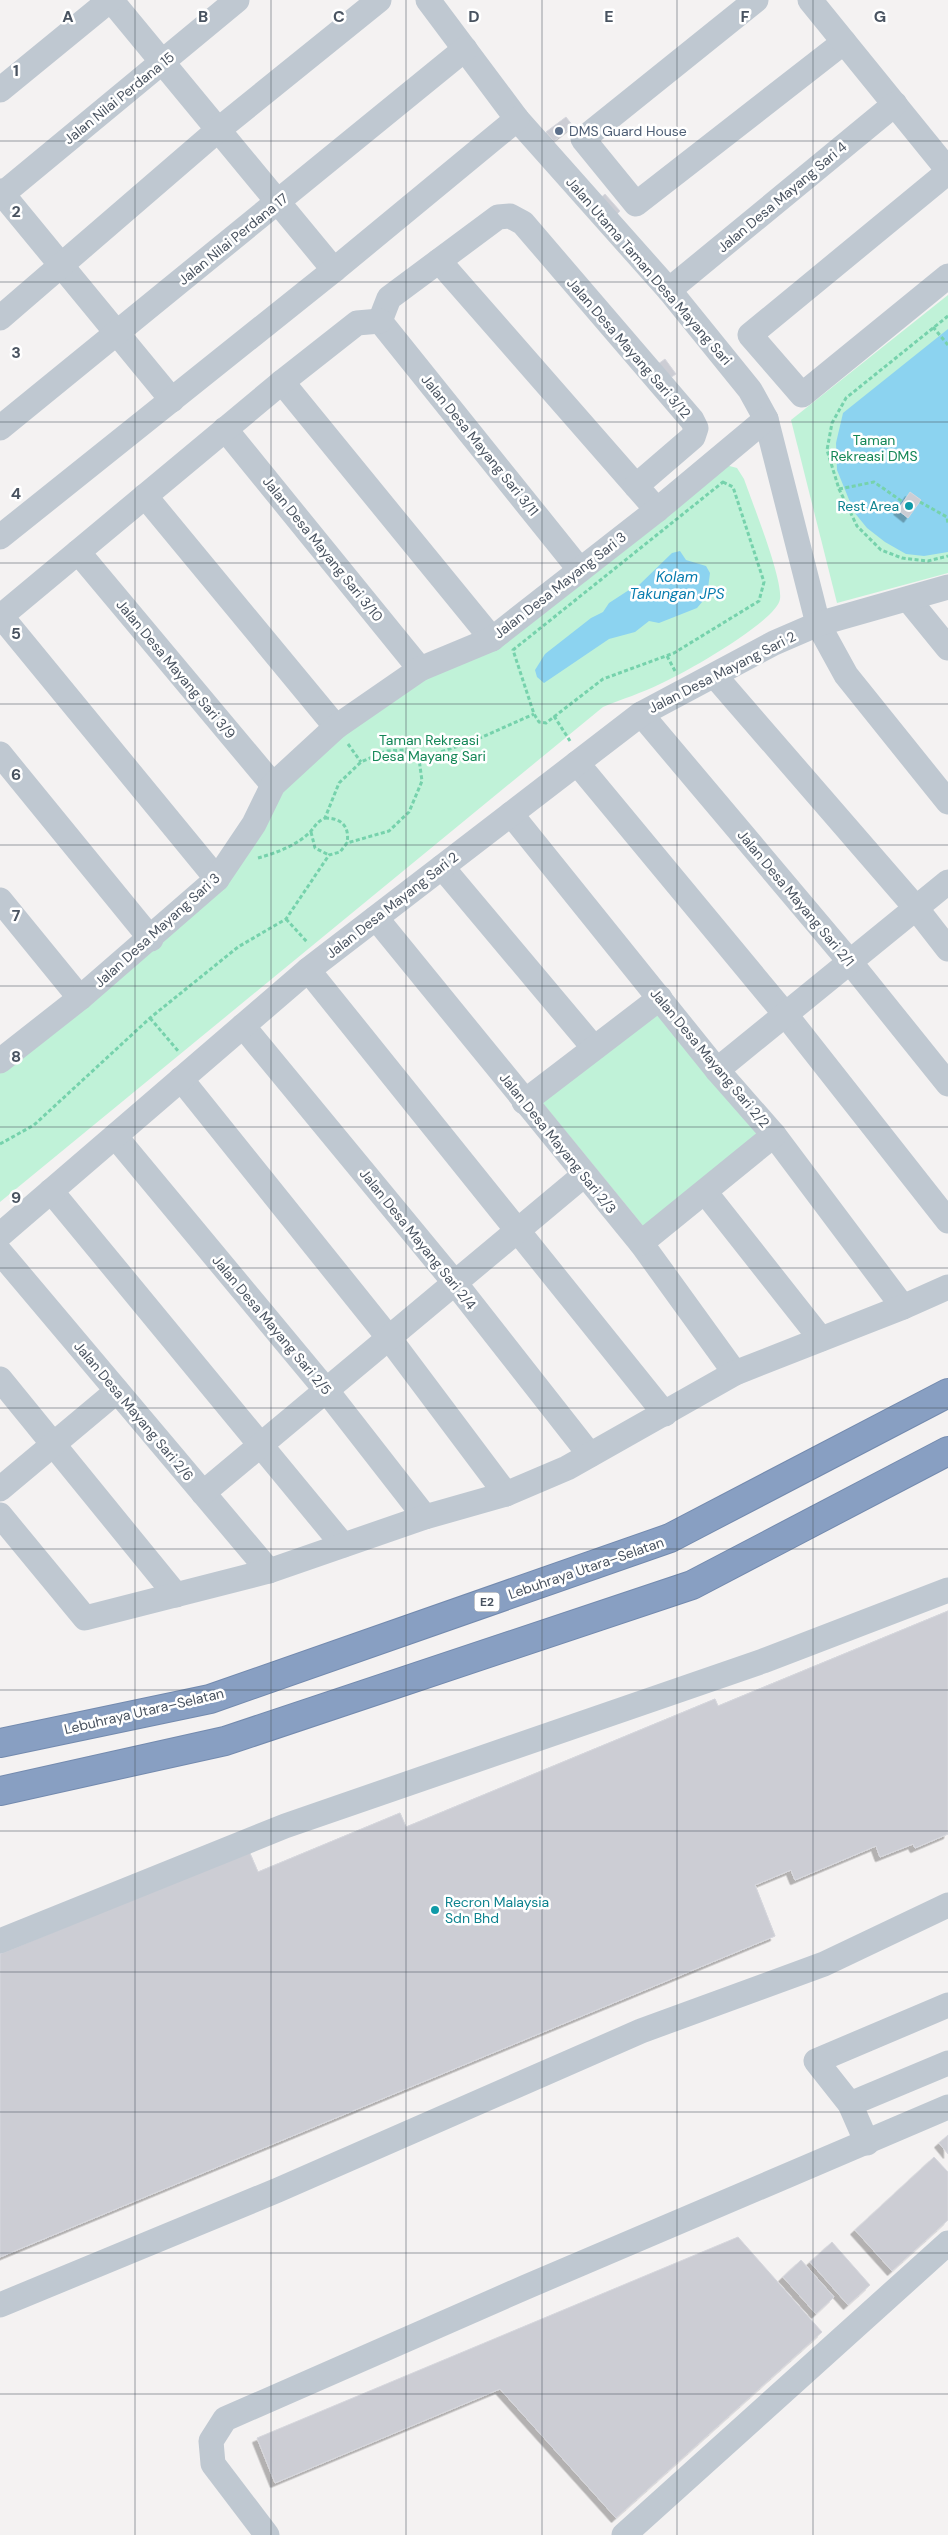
<svg xmlns="http://www.w3.org/2000/svg" width="948" height="2535" viewBox="0 0 948 2535" font-family="'DM Sans',sans-serif">
	<style>
		.green { fill: #c0f2d8 }
		.water { fill: #8cd3f0 }
		.building { fill: #cccdd4; stroke: #d6d7dd; filter: url(#shadow) }
		.lines { fill: none; stroke-linecap: round; stroke-linejoin: round }
		.highway-casing { stroke: #738aae; stroke-width: 30 }
		.path { stroke: #76d2ac; stroke-width: 3; stroke-dasharray: 4 2.5; stroke-linecap: butt }
		.minor { stroke: #bfc8d1; stroke-width: 25 }
		.highway { stroke: #889fc2; stroke-width: 28 }
		.grid { fill: none; stroke: #495360; stroke-width: 1; stroke-opacity: 0.55 }
		.service-dot { fill: #5c6f8a; stroke: #fff; stroke-width: 2 }
		.culture-dot { fill: #0f9aa8; stroke: #fff; stroke-width: 2 }
		.labels { text-anchor: middle; dominant-baseline: central; stroke-width: 5; stroke-linejoin: round; paint-order: stroke }
		.shield { fill: #fff; stroke: #808790; stroke-width: 1 }
		.shield-label { font-size: 12px; font-weight: bold; fill: #495360 }
		.street-label { font-size: 14px; fill: #495360; stroke: #fff }
		.service-label { font-size: 14px; fill: #4e5e75; stroke: #fff; text-anchor: start }
		.park-label { font-size: 14px; fill: #148757; stroke: #fff }
		.culture-label { font-size: 14px; fill: #0d838f; stroke: #fff; text-anchor: end }
		.water-label { font-size: 15px; font-style: italic; fill: #077cae; stroke: #fff }
		.grid-label { font-size: 16px; text-anchor: middle; font-weight: bold; fill: #495360; stroke: #fff; stroke-width: 5; stroke-linejoin: round; paint-order: stroke }
	</style>
	<defs>
		<filter id="shadow"><feDropShadow dx="-4.5" dy="4.5" stdDeviation="0" flood-color="#0004"/></filter>
	</defs>
	<rect width="100%" height="100%" fill="#f4f2f2"/>
	<g class="green">
		<path d="M948,295V573L837,603L791,420Z"/>
		<path d="M722,464L737,468L744,479C752,502 783,579 780,599C777,621 683,674 660,684C642,693 622,699 603,707L0,1202V1056L207,887L271,781L378,688L493,644Z"/>
		<path d="M659,1012L758,1135L644,1227L541,1101Z"/>
	</g>
	<g class="water">
		<path d="M948,329V552L924,556L906,554L885,542L867,528L854,512L837,470L836,443L843,413Z"/>
		<path d="M680,551L686,560L706,566L710,573L707,596L697,608L659,623L649,621L635,632L609,639L544,683L537,677L535,670L545,654L591,618L603,612L609,603L629,590L638,586L672,553Z"/>
	</g>
	<g class="building">
		<path d="M566,117L573,126L554,141L546,132Z"/>
		<path d="M605,194L620,211L613,218L597,201Z"/>
		<path d="M665,359L676,374L670,378L658,364Z"/>
		<path d="M910,492L921,500L908,518L898,510Z"/>
		<path d="M948,1611V1834L915,1848L913,1844L880,1857L876,1846L795,1880L791,1870L755,1885L775,1936L0,2257V1954L249,1851L258,1872L400,1813L406,1827L715,1699L718,1706Z"/>
		<path d="M948,1611V1834L915,1848L913,1844L880,1857L876,1846L795,1880L791,1870L755,1885L775,1936L0,2257V1954L249,1851L258,1872L400,1813L406,1827L715,1699L718,1706Z"/>
		<path d="M948,2135V2154L939,2143Z"/>
		<path d="M934,2157L948,2172V2220L892,2271L855,2230Z"/>
		<path d="M738,2237L822,2332L616,2518L500,2389L275,2483L257,2438Z"/>
		<path d="M832,2242L870,2285L848,2305L810,2262Z"/>
		<path d="M801,2260L834,2297L816,2314L783,2277Z"/>
	</g>
	<g class="lines">
		<g class="highway-casing">
			<g id="highway">
				<path d="M0,1743L210,1699L670,1538L948,1393"/>
				<path d="M0,1791L225,1741L692,1585L948,1451"/>
			</g>
		</g>
		<g class="path">
			<path d="M948,316L846,398L832,423L827,450L839,489L857,526L881,550L902,558L928,561L948,556"/>
			<path d="M933,327L948,345"/>
			<path d="M723,482L733,487L764,582L759,601L674,653L603,679L546,723L539,722L534,714L513,650Z"/>
			<path d="M839,489L874,482L903,502"/>
			<path d="M920,502L947,517L948,524"/>
			<path d="M667,656L675,671"/>
			<path d="M554,716L570,741"/>
			<path d="M348,744L361,762"/>
			<path d="M325,818C341,818 350,826 347,843"/>
			<path d="M311,832L315,848L329,855"/>
			<path d="M258,858C276,853 298,845 311,831C316,825 317,822 325,818L339,783L361,762L386,751L404,750L419,759L471,742L534,714"/>
			<path d="M286,919L308,943"/>
			<path d="M150,1018L179,1052"/>
			<path d="M0,1144L34,1125L150,1018L238,947L286,919L329,855L340,852L347,843L389,831L409,812L422,781L419,759"/>
		</g>
		<g class="minor">
			<path d="M111,0L334,270"/>
			<path d="M428,0L517,119L669,290L750,390L766,419L818,624L846,675L948,802"/>
			<path d="M756,0L583,139L636,204L844,42"/>
			<path d="M810,0L948,170"/>
			<path d="M0,90L110,0"/>
			<path d="M948,172L750,335L802,395L948,276"/>
			<path d="M0,191L172,400"/>
			<path d="M0,196L237,0"/>
			<path d="M439,261L636,486"/>
			<path d="M669,290L895,104"/>
			<path d="M0,318L218,130L379,0"/>
			<path d="M380,321L389,298L498,217L510,216L523,223L692,420L696,428L693,437L636,486L657,510"/>
			<path d="M380,321L580,570"/>
			<path d="M282,382L492,639"/>
			<path d="M0,428L465,49"/>
			<path d="M225,429L420,669"/>
			<path d="M145,496L336,727"/>
			<path d="M0,537L334,270L517,119"/>
			<path d="M78,552L273,785"/>
			<path d="M908,599L948,648"/>
			<path d="M1,616L217,879"/>
			<path d="M0,617L282,382L357,323L380,321"/>
			<path d="M715,676L916,908L948,949"/>
			<path d="M641,714L850,962L948,1084"/>
			<path d="M0,754L151,939"/>
			<path d="M577,763L785,1014L948,1221"/>
			<path d="M511,814L717,1070L774,1135L903,1307"/>
			<path d="M442,867L594,1048"/>
			<path d="M0,900L80,998"/>
			<path d="M376,918L641,1243L735,1373"/>
			<path d="M308,970L665,1414"/>
			<path d="M243,1026L455,1283L590,1455"/>
			<path d="M0,1061L80,998L217,879L254,824L273,785L336,727L420,669L492,639L657,510L766,419"/>
			<path d="M717,1070L948,882"/>
			<path d="M181,1079L389,1338L506,1494"/>
			<path d="M524,1102L660,998"/>
			<path d="M115,1136L326,1390L425,1517"/>
			<path d="M51,1191L343,1545"/>
			<path d="M705,1192L821,1339"/>
			<path d="M0,1235L308,970L641,714L774,643L818,624L948,587"/>
			<path d="M641,1243L774,1135"/>
			<path d="M0,1252L269,1571"/>
			<path d="M0,1379L176,1595"/>
			<path d="M0,1489L117,1391"/>
			<path d="M203,1493L584,1175"/>
			<path d="M0,1515L85,1618L269,1571L425,1517L506,1494L567,1468L735,1373L903,1307L948,1287"/>
			<path d="M0,1941L285,1826L763,1661L948,1590"/>
			<path d="M850,2104L948,2063"/>
			<path d="M867,2143L850,2104L816,2061L948,2005"/>
			<path d="M0,2305L278,2190L641,2031L824,1964L948,1905"/>
			<path d="M267,2535L213,2464L211,2441L225,2419L526,2287L948,2107"/>
			<path d="M624,2535L948,2243"/>
		</g>
		<use href="#highway" class="highway"/>
	</g>
	<path class="grid" d="M135,0V2535M271,0V2535M406,0V2535M542,0V2535M677,0V2535M813,0V2535M0,141H948M0,282H948M0,422H948M0,563H948M0,704H948M0,845H948M0,986H948M0,1127H948M0,1268H948M0,1408H948M0,1549H948M0,1690H948M0,1831H948M0,1972H948M0,2112H948M0,2253H948M0,2394H948"/>
	<circle class="service-dot" cx="559" cy="131" r="5"/>
	<g class="culture-dot">
		<circle cx="909" cy="506" r="5"/>
		<circle cx="435" cy="1910" r="5"/>
	</g>
	<g class="labels">
		<rect class="shield" x="474.5" y="1592.5" width="25" height="19" rx="4"/>
		<g class="shield-label">
			<text x="487" y="1602">E2</text>
		</g>
		<g class="street-label">
			<text transform="translate(119 98) rotate(-39)">Jalan Nilai Perdana 15</text>
			<text transform="translate(782 197) rotate(-40)">Jalan Desa Mayang Sari 4</text>
			<text transform="translate(233 239) rotate(-39)">Jalan Nilai Perdana 17</text>
			<text transform="translate(649 271) rotate(49)">Jalan Utama Taman Desa Mayang Sari</text>
			<text transform="translate(629 348) rotate(49)">Jalan Desa Mayang Sari 3/12</text>
			<text transform="translate(480 445) rotate(51)">Jalan Desa Mayang Sari 3/11</text>
			<text transform="translate(323 549) rotate(51)">Jalan Desa Mayang Sari 3/10</text>
			<text transform="translate(560 585) rotate(-38)">Jalan Desa Mayang Sari 3</text>
			<text transform="translate(176 669) rotate(50)">Jalan Desa Mayang Sari 3/9</text>
			<text transform="translate(722 672) rotate(-27)">Jalan Desa Mayang Sari 2</text>
			<text transform="translate(796 898) rotate(50)">Jalan Desa Mayang Sari 2/1</text>
			<text transform="translate(392 905) rotate(-38)">Jalan Desa Mayang Sari 2</text>
			<text transform="translate(157 930) rotate(-42)">Jalan Desa Mayang Sari 3</text>
			<text transform="translate(710 1058) rotate(50)">Jalan Desa Mayang Sari 2/2</text>
			<text transform="translate(558 1143) rotate(51)">Jalan Desa Mayang Sari 2/3</text>
			<text transform="translate(418 1239) rotate(51)">Jalan Desa Mayang Sari 2/4</text>
			<text transform="translate(272 1325) rotate(50)">Jalan Desa Mayang Sari 2/5</text>
			<text transform="translate(134 1411) rotate(50)">Jalan Desa Mayang Sari 2/6</text>
			<text transform="translate(586 1568) rotate(-19)">Lebuhraya Utara–Selatan</text>
			<text transform="translate(144 1711) rotate(-13)">Lebuhraya Utara–Selatan</text>
		</g>
		<g class="service-label">
			<text x="569" y="131">DMS Guard House</text>
		</g>
		<g class="park-label">
			<text x="874" y="440">Taman<tspan x="874" dy="16">Rekreasi DMS</tspan></text>
			<text x="429" y="740">Taman Rekreasi<tspan x="429" dy="16">Desa Mayang Sari</tspan></text>
		</g>
		<g class="culture-label">
			<text x="899" y="506">Rest Area</text>
			<text x="445" y="1902" text-anchor="start">Recron Malaysia<tspan x="445" dy="16">Sdn Bhd</tspan></text>
		</g>
		<g class="water-label">
			<text x="677" y="577">Kolam<tspan x="677" dy="17">Takungan JPS</tspan></text>
		</g>
	</g>
	<g class="grid-label">
		<text x="68" y="22">A</text>
		<text x="203" y="22">B</text>
		<text x="339" y="22">C</text>
		<text x="474" y="22">D</text>
		<text x="609" y="22">E</text>
		<text x="745" y="22">F</text>
		<text x="880" y="22">G</text>
		<text x="16" y="76">1</text>
		<text x="16" y="217">2</text>
		<text x="16" y="358">3</text>
		<text x="16" y="499">4</text>
		<text x="16" y="639">5</text>
		<text x="16" y="780">6</text>
		<text x="16" y="921">7</text>
		<text x="16" y="1062">8</text>
		<text x="16" y="1203">9</text>
	</g>
</svg>
